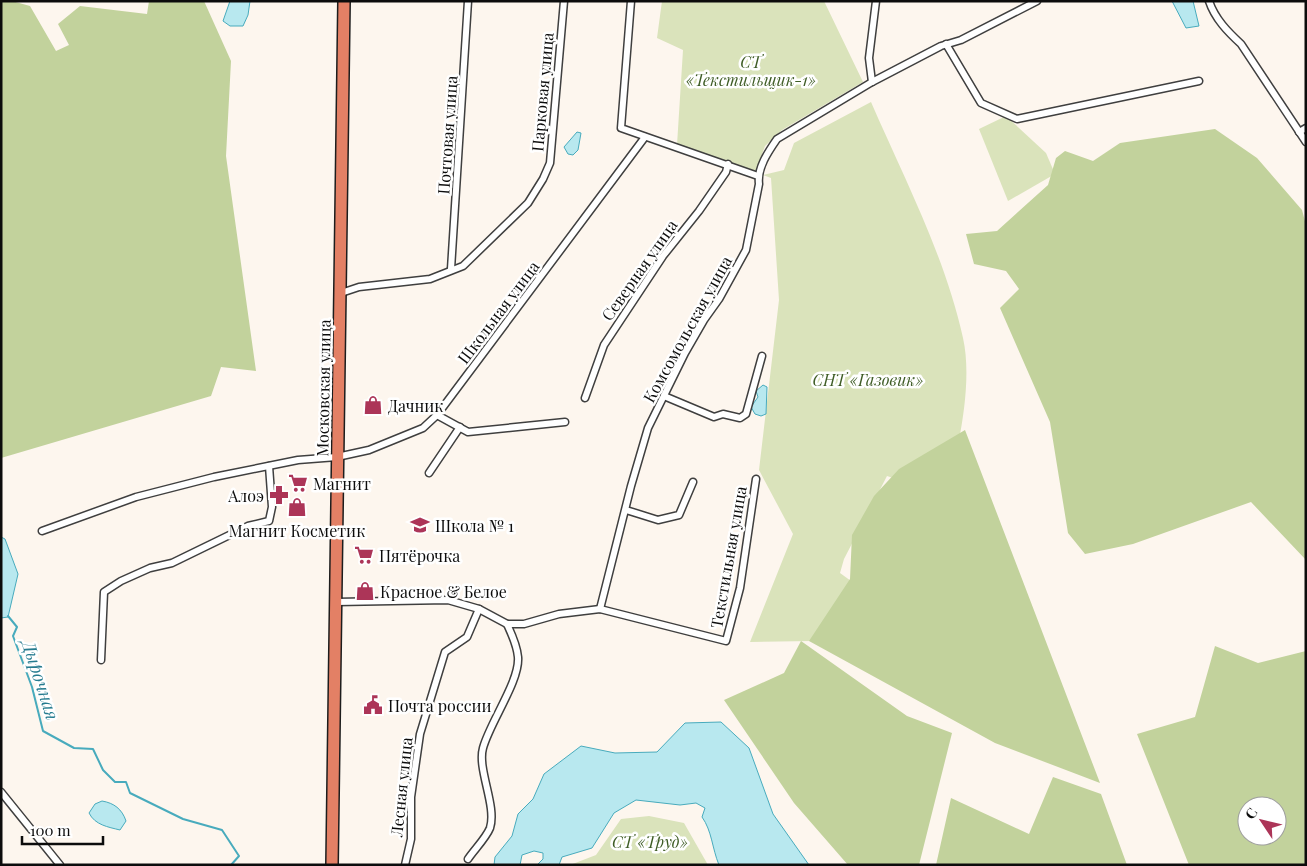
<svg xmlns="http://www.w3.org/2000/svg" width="1307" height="866" viewBox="0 0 1307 866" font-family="'Playfair Display',serif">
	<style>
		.green { fill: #dae3bb }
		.forest { fill: #c2d29c; fill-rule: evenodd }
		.water { fill: #b8e8ef; stroke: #48abbd }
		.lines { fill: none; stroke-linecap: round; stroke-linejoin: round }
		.stream { stroke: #48abbd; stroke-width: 2 }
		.street-casing { stroke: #3f3f3f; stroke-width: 9 }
		.highway-casing { stroke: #1d1d1d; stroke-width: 14 }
		.street { stroke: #fff; stroke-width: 6 }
		.highway { stroke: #e38065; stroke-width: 11 }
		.labels { text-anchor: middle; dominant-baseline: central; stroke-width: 5; stroke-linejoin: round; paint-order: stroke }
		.park-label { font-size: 16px; font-style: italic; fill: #3e5c25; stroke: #fff }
		.street-label { font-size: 16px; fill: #0c0c0c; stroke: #fff }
		.poi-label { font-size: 16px; fill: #0c0c0c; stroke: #fff; text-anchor: start }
		.water-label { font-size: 18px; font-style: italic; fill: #257b8f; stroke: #fff }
	</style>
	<rect width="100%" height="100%" fill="#fdf6ee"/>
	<g class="green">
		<path d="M662,1H824L863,82L782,130L765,146L756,171L677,145L683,50L657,38Z"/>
		<path d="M871,102C904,178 945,256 963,338C970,369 965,409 959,440L902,481L887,476L844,559L840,573L851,581L812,641L750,642L793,534L759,470L779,300L771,178L763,175L784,170L794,143Z"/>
		<path d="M1006,116L1046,153L1055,174L1008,201L979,129Z"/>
		<path d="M649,816L684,823L708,865H570L596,855L621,819Z"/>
	</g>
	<g class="forest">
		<path d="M1,1H12L30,6L56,51L69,45L58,24L80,6L147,14L149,1H204L231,61L226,156L256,371L221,367L211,396L1,458Z"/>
		<path d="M1215,129L1257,158L1302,210L1306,225V560L1251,502L1133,544L1085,554L1068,533L1050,422L1000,308L1019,289L1006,271L974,264L966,234L997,231L1048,185L1056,158L1065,151L1093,161L1120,143Z"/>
		<path d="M965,430L1100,783L995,743L809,641L850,579L852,535L874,496L899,469Z"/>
		<path d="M801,641L907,716L952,733L919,865H848L794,803L724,700L784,673Z"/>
		<path d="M1215,646L1258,663L1306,651V865H1189L1137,734L1195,717ZM1247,806H1277V836H1247Z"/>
		<path d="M1053,777L1101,794L1127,865H936L951,798L1029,834Z"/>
	</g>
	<g class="water">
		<path d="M230,1H250L248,15L243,26H230L223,21Z"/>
		<path d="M1172,1H1193L1199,26L1186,28Z"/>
		<path d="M577,132L581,133L578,150L573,155L568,154L564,147Z"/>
		<path d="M763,385L767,387L766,414L761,416L755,414L751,407L758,397L756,391Z"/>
		<path d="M1,537L5,539L18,574L8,617L1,618Z"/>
		<path d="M721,722L749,748L773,814L809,865H719C712,848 712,831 702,817L705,808L696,803L680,805L636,800L614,813L592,848L562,857L559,865H537L543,859V853L534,851L522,855L520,865H494L495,857L512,836L518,814L533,799L544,774L581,746L615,753L657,752L685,723Z"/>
		<path d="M102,801C114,803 122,809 126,821L120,830C108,827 95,825 89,813L95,804Z"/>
	</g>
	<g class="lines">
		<path class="stream" d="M8,616L17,627L13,636L32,687L43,731L74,748L93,749L103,770L115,782H126L130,793L183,819L222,830L239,856L231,865"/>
		<g class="street-casing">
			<g id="street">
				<path d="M631,1L621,128L758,176"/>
				<path d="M1209,1C1215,19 1228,32 1241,44L1306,142"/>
				<path d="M946,44L981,103L1017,119L1199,81"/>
				<path d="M872,82L869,58L876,1"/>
				<path d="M1299,132L1306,128"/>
				<path d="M451,269L468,1"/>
				<path d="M341,293L359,287L430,279L463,266L528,203L543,179L550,163L564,1"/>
				<path d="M664,396L714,417L723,414L740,418L746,414L762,356"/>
				<path d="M585,398L604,345L663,256L699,211L726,172L728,164"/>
				<path d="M437,415L468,432L565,422"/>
				<path d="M429,473L460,427"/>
				<path d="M626,510L658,520L679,515L693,482"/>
				<path d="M42,531L136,497L214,477L298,460L337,457L369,450L423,428L437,415L645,137"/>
				<path d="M336,602L448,600L479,609L507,624H524L559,614L600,609L726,641L740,588L756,479"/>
				<path d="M600,609L631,486L648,428L685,353L704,320L719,299L746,250L759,184C757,168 768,152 777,139L872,82L941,46L961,40L1037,1"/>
				<path d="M101,660L104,592L121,581L150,568L172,563L248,526L269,521L272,507L269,466"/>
				<path d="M1,792L60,865"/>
				<path d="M468,859C474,850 486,838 490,828C497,806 477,769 483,748C490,722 520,681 518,657C517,645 512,635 507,624"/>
				<path d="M405,865L411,839V797L420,734L445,652L467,637L479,609"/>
			</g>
		</g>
		<g class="highway-casing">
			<path id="highway" d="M332,865L344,1"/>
		</g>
		<use href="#street" class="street"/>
		<use href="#highway" class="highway"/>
	</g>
	<defs>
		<g id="shop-bare" transform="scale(1.5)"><path d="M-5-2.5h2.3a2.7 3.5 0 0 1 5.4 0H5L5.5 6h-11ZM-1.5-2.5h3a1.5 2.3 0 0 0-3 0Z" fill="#ac3558" stroke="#fff" stroke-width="2.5" paint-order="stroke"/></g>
		<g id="supermarket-bare" transform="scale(1.5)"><path d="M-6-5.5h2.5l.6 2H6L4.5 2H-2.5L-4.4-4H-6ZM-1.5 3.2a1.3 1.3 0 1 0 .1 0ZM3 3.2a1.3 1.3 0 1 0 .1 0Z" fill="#ac3558" stroke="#fff" stroke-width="2.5" paint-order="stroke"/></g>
		<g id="pharmacy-bare" transform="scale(1.5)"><path d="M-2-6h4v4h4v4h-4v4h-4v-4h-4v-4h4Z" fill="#ac3558" stroke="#fff" stroke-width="2.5" paint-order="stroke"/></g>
		<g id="school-bare" transform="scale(1.5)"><path d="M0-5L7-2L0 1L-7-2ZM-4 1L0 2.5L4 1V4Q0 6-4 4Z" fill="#ac3558" stroke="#fff" stroke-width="2.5" paint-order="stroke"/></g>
		<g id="civic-bare" transform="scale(1.5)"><path d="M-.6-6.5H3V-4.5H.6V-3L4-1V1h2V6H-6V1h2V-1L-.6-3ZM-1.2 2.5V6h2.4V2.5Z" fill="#ac3558" stroke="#fff" stroke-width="2.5" paint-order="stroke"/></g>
	</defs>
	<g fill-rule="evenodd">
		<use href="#shop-bare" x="373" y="405"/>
		<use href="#supermarket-bare" x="298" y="483"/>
		<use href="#pharmacy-bare" x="279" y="495"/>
		<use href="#shop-bare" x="297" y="507"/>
		<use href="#school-bare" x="420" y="525"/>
		<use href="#supermarket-bare" x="364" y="555"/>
		<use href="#shop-bare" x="365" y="591"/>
		<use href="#civic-bare" x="373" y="705"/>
	</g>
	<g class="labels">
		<g class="park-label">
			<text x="751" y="61">СТ<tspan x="751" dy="18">«Текстильщик-1»</tspan></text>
			<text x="868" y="379">СНТ «Газовик»</text>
			<text x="650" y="841">СТ «Труд»</text>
		</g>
		<g class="street-label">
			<text transform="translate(542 92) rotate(-85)">Парковая улица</text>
			<text transform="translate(447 135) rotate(-86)">Почтовая улица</text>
			<text transform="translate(639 270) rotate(-55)">Северная улица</text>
			<text transform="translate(498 312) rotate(-53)">Школьная улица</text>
			<text transform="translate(687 329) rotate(-61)">Комсомольская улица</text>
			<text transform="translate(323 388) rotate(-89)">Московская улица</text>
			<text transform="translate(728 557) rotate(-80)">Текстильная улица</text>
			<text transform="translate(401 787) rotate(-84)">Лесная улица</text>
		</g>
		<g class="poi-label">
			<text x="388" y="405">Дачник</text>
			<text x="313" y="483">Магнит</text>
			<text x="264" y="495" text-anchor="end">Алоэ</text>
			<text x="435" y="525">Школа № 1</text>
			<text x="297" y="530" text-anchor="middle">Магнит Косметик</text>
			<text x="379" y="555">Пятёрочка</text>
			<text x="380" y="591">Красное &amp; Белое</text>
			<text x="388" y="705">Почта россии</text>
		</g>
		<g class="water-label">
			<text transform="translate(41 680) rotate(72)">Дырочная</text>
		</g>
	</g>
	<rect width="1307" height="866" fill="none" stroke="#0c0c0c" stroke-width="5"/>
	<g transform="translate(1262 821) rotate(305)"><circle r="24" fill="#ffffff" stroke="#9e9e9e"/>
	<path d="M0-4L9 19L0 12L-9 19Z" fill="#ac3558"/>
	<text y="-8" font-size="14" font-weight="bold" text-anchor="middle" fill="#0c0c0c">С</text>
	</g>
	<path d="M22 836v8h81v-8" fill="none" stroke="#0c0c0c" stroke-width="2.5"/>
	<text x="30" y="836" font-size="15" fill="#0c0c0c" stroke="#ffffff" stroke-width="4" paint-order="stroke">100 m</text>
</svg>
